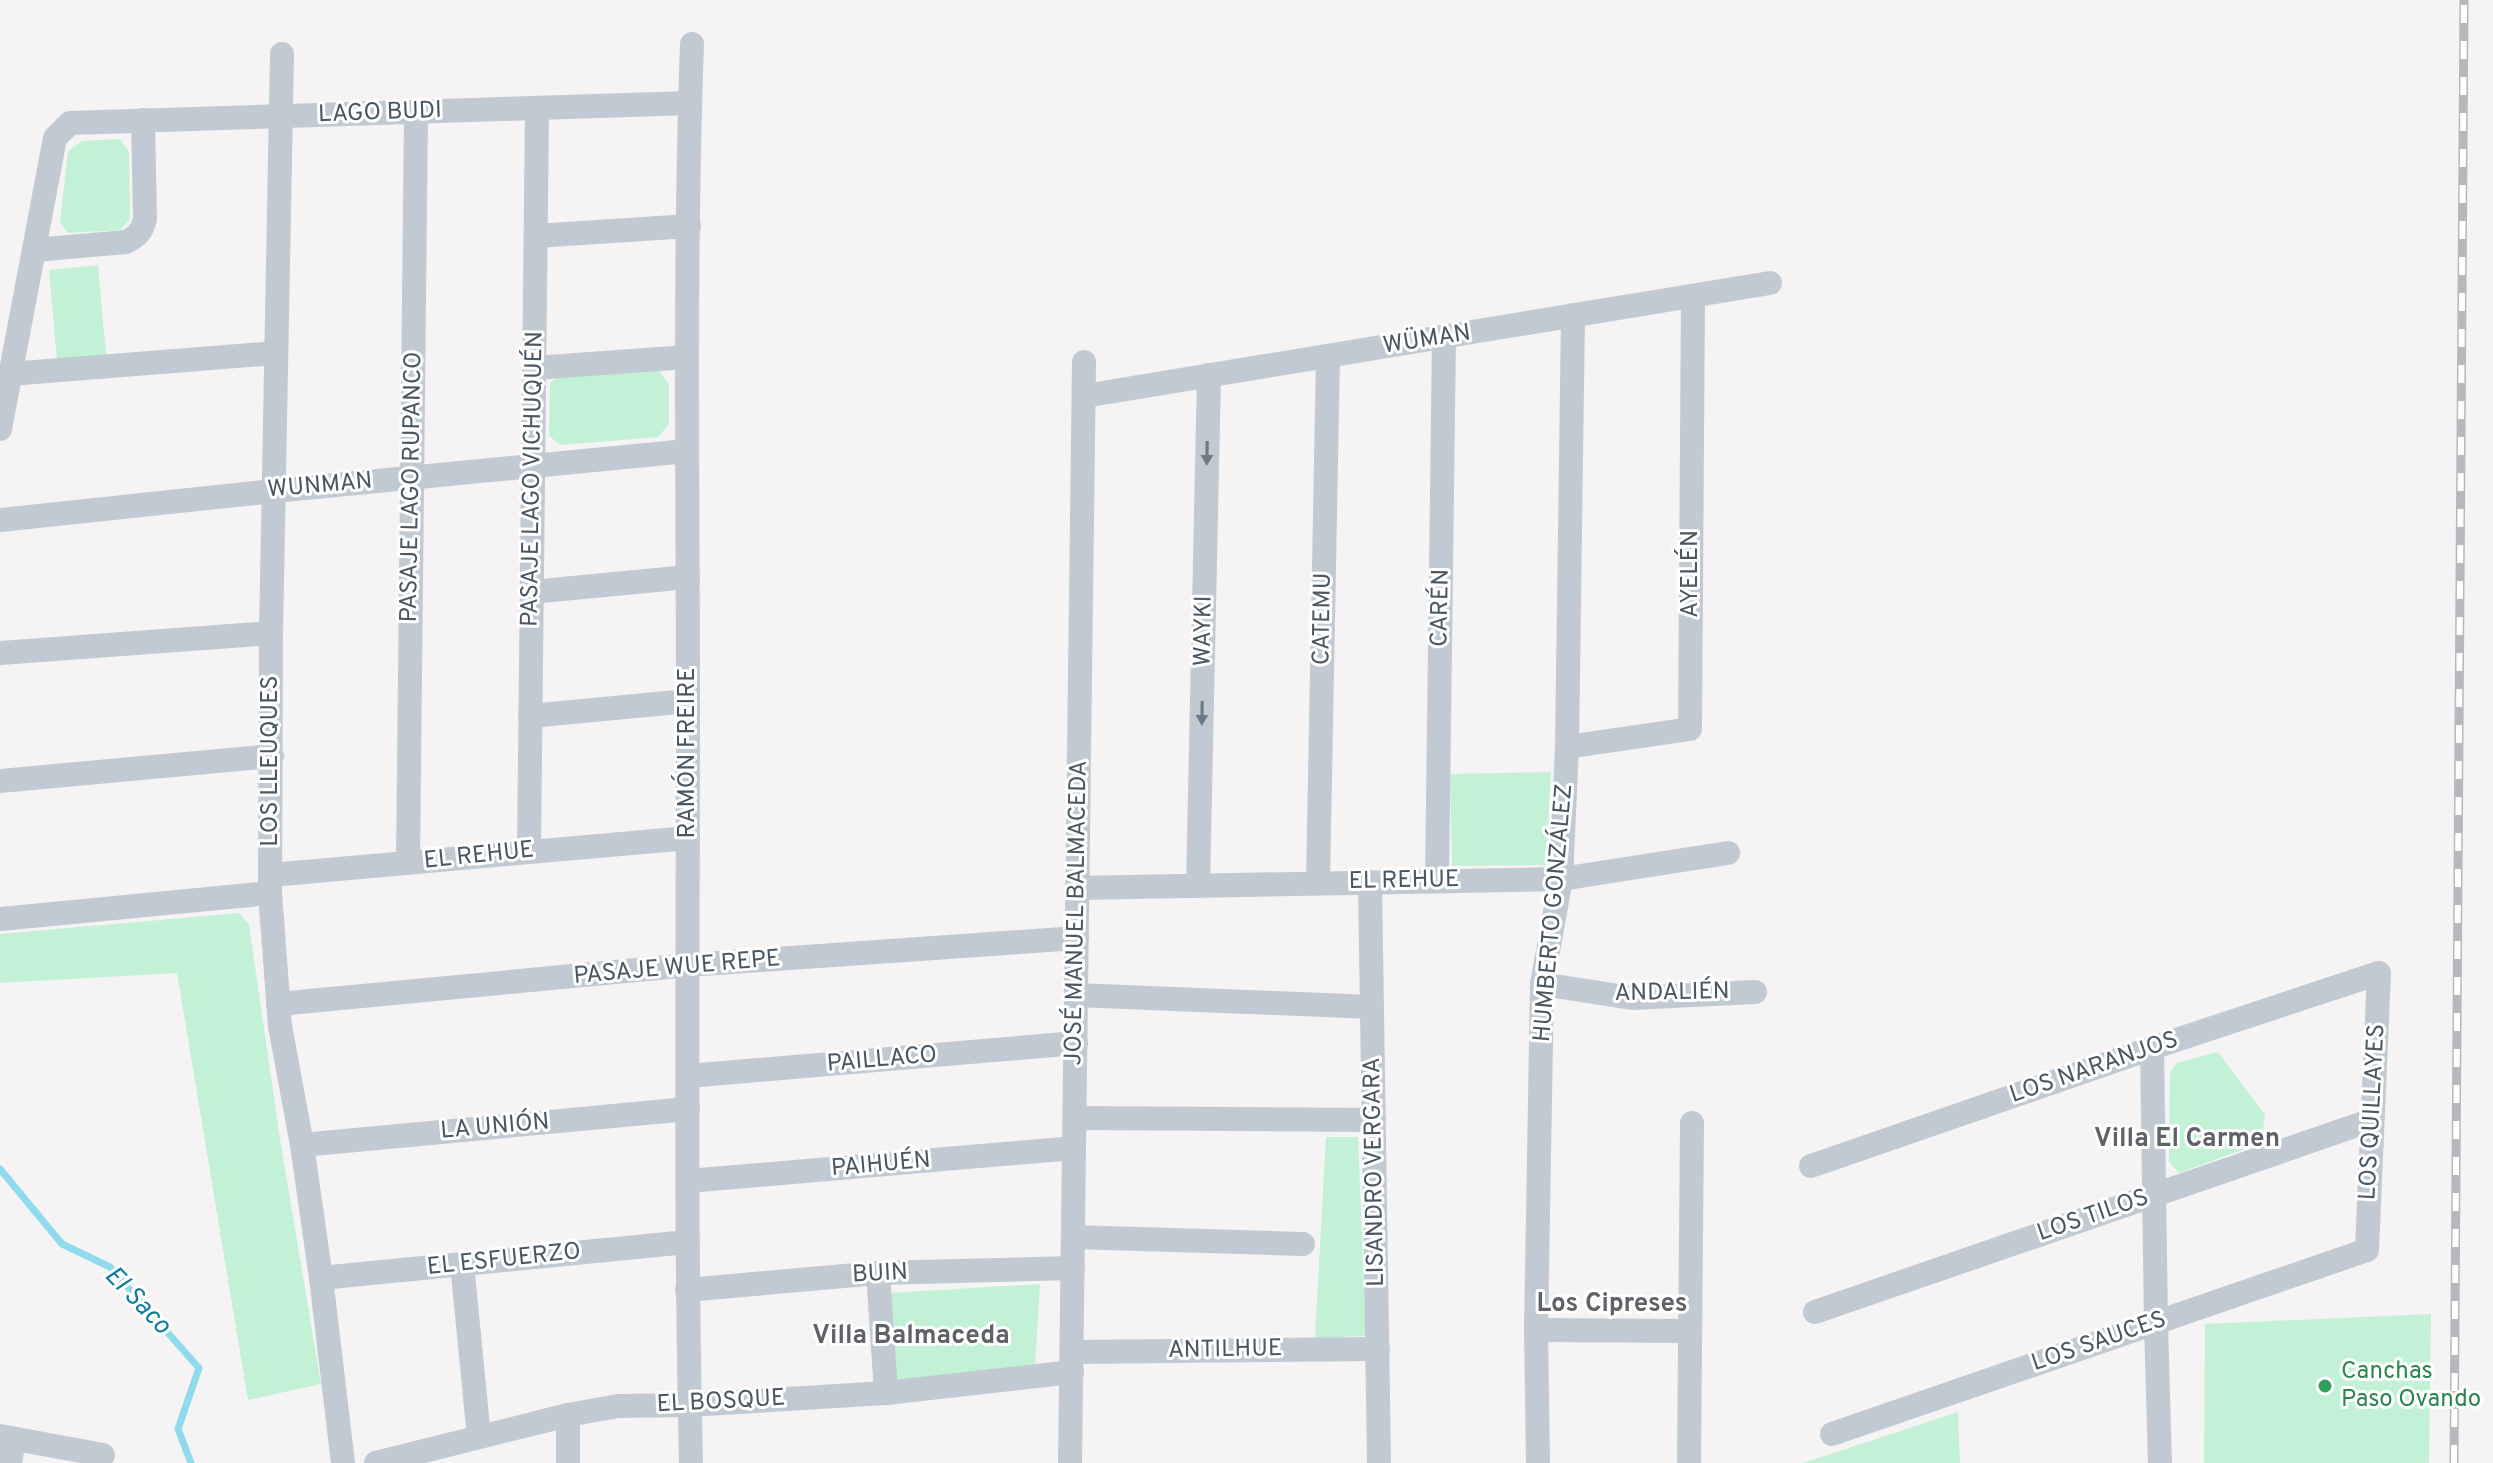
<svg xmlns="http://www.w3.org/2000/svg" width="2493" height="1463" viewBox="0 0 2493 1463" font-family="Overpass,sans-serif">
<rect width="100%" height="100%" fill="#f5f3f3"/>
<g fill="#c3f1d5">
<polygon points="120,139 129,152 130,219 120,230 68,233 60,222 68,151 82,141"/>
<polygon points="98,265 106,355 57,360 49,270"/>
<polygon points="658,370 669,384 669,424 658,437 561,445 549,436 550,383 561,375"/>
<polygon points="1551,772 1546,865 1452,866 1450,774"/>
<polygon points="239,913 249,925 280,1139 321,1384 248,1400 177,973 0,983 0,934"/>
<polygon points="2218,1052 2265,1115 2261,1143 2179,1173 2169,1162 2170,1072 2177,1063"/>
<polygon points="1326,1137 1358,1137 1366,1336 1315,1338"/>
<polygon points="1040,1284 1035,1368 897,1383 890,1293"/>
<polygon points="2431,1314 2429,1463 2204,1463 2205,1324"/>
<polygon points="1958,1412 1960,1463 1803,1463"/>
</g>
<g fill="none" stroke-linecap="round" stroke-linejoin="round">
<polyline stroke="#90daee" stroke-width="7" points="0,1169 62,1244 110,1267 199,1368 178,1429 191,1463"/>
<g stroke="#c1cad2" stroke-width="24">
<polyline points="282,54 271,633 270,893 280,1026 302,1145 321,1278 343,1463"/>
<polyline points="536,236 689,226"/>
<path d="M34,250L126,242C138,236 142,231 145,219L143,120"/>
<polyline points="534,368 687,357"/>
<polyline points="10,374 276,353"/>
<polyline points="1084,396 1770,283"/>
<polyline points="0,429 55,138 70,123 690,103"/>
<polyline points="0,520 274,491 687,451"/>
<polyline points="531,592 688,577"/>
<polyline points="0,653 271,633"/>
<polyline points="530,716 688,701"/>
<polyline points="1567,747 1690,729 1693,296"/>
<polyline points="0,781 272,756"/>
<polyline points="529,851 537,108"/>
<polyline points="408,863 416,112"/>
<polyline points="271,875 688,838"/>
<polyline points="1437,880 1444,337"/>
<polyline points="1370,882 1379,1463"/>
<polyline points="1318,883 1328,356"/>
<polyline points="1198,886 1209,375"/>
<polyline points="1077,888 1561,879 1728,853"/>
<polyline points="0,919 270,893"/>
<polyline points="1542,984 1632,998 1755,992"/>
<polyline points="1076,995 1372,1007"/>
<polyline points="278,1004 689,965 1077,938"/>
<polyline points="2152,1048 2156,1323 2160,1463"/>
<polyline points="688,1076 1076,1043"/>
<polyline points="1075,1118 1374,1120"/>
<polyline points="302,1145 688,1109"/>
<polyline points="1811,1166 2152,1048 2379,973 2367,1250 1832,1434"/>
<polyline points="688,1181 1074,1148"/>
<polyline points="1073,1237 1303,1244"/>
<polyline points="462,1264 479,1437"/>
<polyline points="878,1273 886,1393"/>
<polyline points="321,1278 687,1242"/>
<polyline points="687,1290 878,1273 1073,1268"/>
<polyline points="1815,1312 2372,1120"/>
<polyline points="1536,1330 1689,1331"/>
<polyline points="1072,1352 1378,1349"/>
<polyline points="568,1415 568,1463"/>
<polyline points="0,1436 103,1455"/>
<polyline points="10,1463 14,1439"/>
<polyline points="376,1463 568,1415 618,1406 690,1405 886,1393 1072,1372"/>
<path d="M691,1463C685,1213 688,964 688,714C688,491 684,267 692,44"/>
<polyline points="1070,1463 1084,362"/>
<polyline points="1538,1463 1536,1330 1542,984 1561,879 1567,747 1573,315"/>
<polyline points="1689,1463 1692,1123"/>
</g>
<defs>
<polyline id="rail" points="2454,1463 2464,0"/>
</defs>
<use href="#rail" stroke="#b5b8bd" stroke-width="9"/>
<use href="#rail" stroke="#fff" stroke-width="6" stroke-dasharray="18" stroke-linecap="butt"/>
</g>
<defs><path id="oneway-solid" d="M-6-.8H1V-3.2L6.5 0L1 3.2V.8H-6Z" transform="scale(2)"/></defs>
<g fill="#6e7983">
<use href="#oneway-solid" transform="translate(1207 453) rotate(91)"/>
<use href="#oneway-solid" transform="translate(1202 713) rotate(91)"/>
</g>
<circle fill="#2e9e5b" stroke="#fff" stroke-width="3" cx="2325" cy="1386" r="8"/>
<g text-anchor="middle" dominant-baseline="central" stroke-width="6" stroke-linejoin="round" paint-order="stroke">
<g font-size="24" fill="#4a5661" stroke="#fff">
<text transform="translate(380 113) rotate(-2)">LAGO BUDI</text>
<text transform="translate(1427 340) rotate(-9)">WÜMAN</text>
<text transform="translate(533 479) rotate(-89)">PASAJE LAGO VICHUQUÉN</text>
<text transform="translate(320 486) rotate(-5)">WUNMAN</text>
<text transform="translate(412 487) rotate(-89)">PASAJE LAGO RUPANCO</text>
<text transform="translate(1691 574) rotate(-90)">AYELÉN</text>
<text transform="translate(1441 608) rotate(-89)">CARÉN</text>
<text transform="translate(1323 619) rotate(-89)">CATEMU</text>
<text transform="translate(1204 631) rotate(-89)">WAYKI</text>
<text transform="translate(688 753) rotate(-90)">RAMÓN FREIRE</text>
<text transform="translate(271 761) rotate(-90)">LOS LLEUQUES</text>
<text transform="translate(479 856) rotate(-6)">EL REHUE</text>
<text transform="translate(1404 881) rotate(-1)">EL REHUE</text>
<text transform="translate(1077 913) rotate(-89)">JOSÉ MANUEL BALMACEDA</text>
<text transform="translate(1554 913) rotate(-85)">HUMBERTO GONZÁLEZ</text>
<text transform="translate(677 968) rotate(-5)">PASAJE WUE REPE</text>
<text transform="translate(1672 993) rotate(-1)">ANDALIÉN</text>
<text transform="translate(882 1060) rotate(-5)">PAILLACO</text>
<text transform="translate(2094 1068) rotate(-19)">LOS NARANJOS</text>
<text transform="translate(2373 1112) rotate(-87)">LOS QUILLAYES</text>
<text transform="translate(495 1127) rotate(-5)">LA UNIÓN</text>
<text transform="translate(881 1165) rotate(-5)">PAIHUÉN</text>
<text transform="translate(1375 1172) rotate(-91)">LISANDRO VERGARA</text>
<text transform="translate(2093 1216) rotate(-19)">LOS TILOS</text>
<text transform="translate(504 1260) rotate(-6)">EL ESFUERZO</text>
<text transform="translate(880 1274) rotate(-3)">BUIN</text>
<text transform="translate(2099 1342) rotate(-19)">LOS SAUCES</text>
<text transform="translate(1225 1350) rotate(-1)">ANTILHUE</text>
<text transform="translate(721 1402) rotate(-3)">EL BOSQUE</text>
</g>
<g font-size="24" fill="#27864d" stroke="#fff" text-anchor="start">
<text x="2341" y="1372">Canchas<tspan x="2341" dy="28">Paso Ovando</tspan></text>
</g>
<g font-size="26" font-weight="bold" fill="#5f6368" stroke="#fff">
<text x="2187" y="1139">Villa El Carmen</text>
<text x="1612" y="1304">Los Cipreses</text>
<text x="911" y="1336">Villa Balmaceda</text>
</g>
<g font-size="26" font-style="italic" fill="#0c7c9b" stroke="#fff">
<text transform="translate(137 1301) rotate(46)">El Saco</text>
</g>
</g>
</svg>
